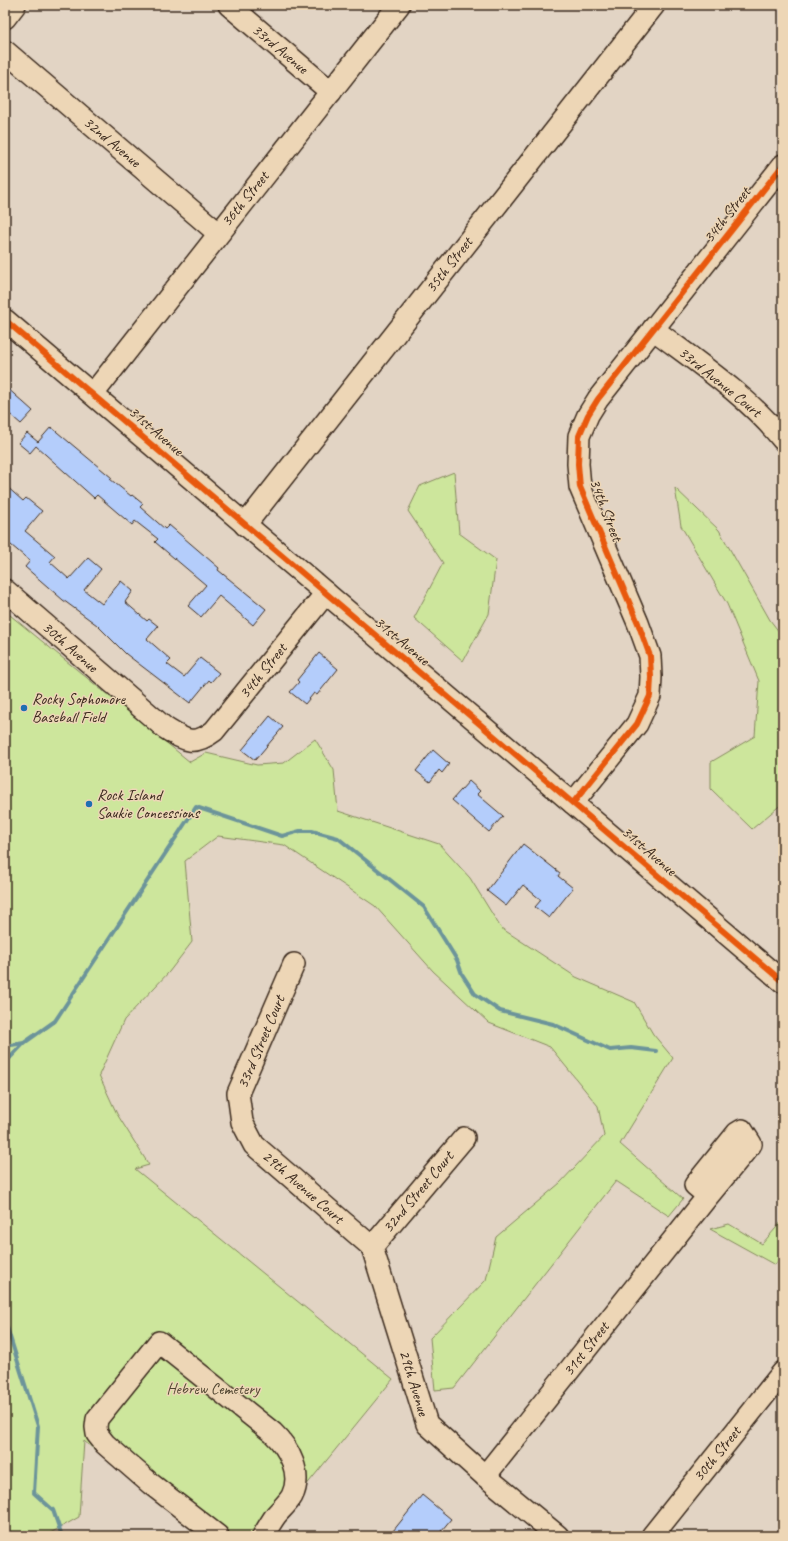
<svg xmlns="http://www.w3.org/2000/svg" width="788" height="1541" viewBox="0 0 788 1541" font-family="Caveat,sans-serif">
<rect width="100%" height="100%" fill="#e2d4c4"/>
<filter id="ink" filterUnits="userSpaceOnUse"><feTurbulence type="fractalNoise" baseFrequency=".025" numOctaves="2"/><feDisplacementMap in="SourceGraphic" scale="8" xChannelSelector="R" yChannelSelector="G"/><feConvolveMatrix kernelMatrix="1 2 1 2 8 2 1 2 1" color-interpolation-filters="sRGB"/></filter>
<g filter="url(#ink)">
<g fill="#cde69c" stroke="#84885d">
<polygon points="454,472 459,533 496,560 489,614 463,661 414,618 443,563 408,511 420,486"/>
<polygon points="675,488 719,530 770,620 783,637 783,803 752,829 711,789 711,762 755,736 759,681 727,604 681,526"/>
<polygon points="5,611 190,762 206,753 257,765 284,763 315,739 334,770 338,811 439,844 470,878 501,928 576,977 634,1002 653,1034 673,1058 620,1144 683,1199 669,1216 616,1181 454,1388 435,1390 430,1338 486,1280 496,1237 560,1183 604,1136 598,1106 550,1047 489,1023 433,971 375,906 284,845 218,836 185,861 192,942 169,972 124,1020 99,1075 117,1114 149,1165 135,1169 393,1379 265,1536 199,1536 84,1441 79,1517 45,1536 5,1536"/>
<polygon points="783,1220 783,1253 775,1265 710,1229 729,1224 762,1244"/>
</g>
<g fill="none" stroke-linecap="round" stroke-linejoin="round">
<g stroke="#6c949a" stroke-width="4">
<polyline points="782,935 783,933"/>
<polyline points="5,1046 24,1043 55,1021 196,807 282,836 300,831 312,831 338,838 424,907 457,960 462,974 475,994 500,1011 553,1024 610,1050 631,1048 656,1051"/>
<polyline points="5,1063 24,1043"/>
<polyline points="5,1321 38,1426 34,1493 53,1510 62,1536"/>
</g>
</g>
<g fill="#b4cdfb" stroke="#3b2a1e">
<polygon points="5,386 33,411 21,424 5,410"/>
<polygon points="51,427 112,478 110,479 131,496 132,495 143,504 140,507 165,529 169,525 219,568 218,570 266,609 253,625 219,596 201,617 188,606 206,585 155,542 158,539 135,521 132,525 97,495 94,498 36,446 30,453 18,443 27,433 38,442"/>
<polygon points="5,485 23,501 26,498 42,511 25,531 55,556 50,562 69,579 88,558 101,569 84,590 102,604 121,581 133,591 125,602 147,621 149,619 158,626 147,639 171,660 167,664 184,677 200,658 219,673 211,682 209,680 190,703 126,654 97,625 63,600 25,567 30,561 5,540"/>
<polygon points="319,653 338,669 317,695 314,693 305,704 290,692 299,682 297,680"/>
<polygon points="270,716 283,727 255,760 242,750"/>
<polygon points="433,750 449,764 442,773 439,770 430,782 416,771"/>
<polygon points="469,781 480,791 477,794 503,816 489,832 452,800"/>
<polygon points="523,844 560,873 558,876 573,888 549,918 535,907 541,900 523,885 506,906 487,891"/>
<polygon points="422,1495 451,1519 437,1536 389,1536"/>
</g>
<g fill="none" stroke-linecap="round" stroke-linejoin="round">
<defs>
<g id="minor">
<polyline points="229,5 331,92"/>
<polyline points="5,18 15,5"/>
<polyline points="5,51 218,233"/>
<polyline points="5,320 783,982"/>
<path d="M653,329C698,363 748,396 783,440"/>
<polyline points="93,394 399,5"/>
<polyline points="245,525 654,5"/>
<path d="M5,590L165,728C185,740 193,747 214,731L326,593"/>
<polyline points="573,803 637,724 650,696 651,677 650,656 638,623 580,487 578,464 579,436 588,415 598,399 783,165"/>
<polyline points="294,964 238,1093 242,1122 254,1145 372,1247"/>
<polyline points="372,1247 427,1424 485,1476 558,1536"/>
<polyline points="372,1247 464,1138"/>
<polyline points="485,1476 708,1196 695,1185 737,1133 742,1130 751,1144 708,1196"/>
<path d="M218,1536L151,1484L105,1444L97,1434L96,1427L97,1419L159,1342L273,1433C289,1448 303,1474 292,1496C288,1503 281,1509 276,1515C271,1522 267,1529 263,1536"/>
<polyline points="652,1536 783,1372"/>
</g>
</defs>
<use href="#minor" stroke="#3b2a1e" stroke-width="24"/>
<use href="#minor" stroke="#edd6b6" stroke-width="21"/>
<defs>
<g id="cycleway">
<polyline points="5,320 783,982"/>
<polyline points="573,803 637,724 650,696 651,677 650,656 638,623 580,487 578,464 579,436 588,415 598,399 783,165"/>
</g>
</defs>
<use href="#cycleway" stroke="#edd6b6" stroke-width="8"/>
<use href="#cycleway" stroke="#e8590c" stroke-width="6"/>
</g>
</g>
<g fill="#1f6fb2" stroke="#edd6b6" stroke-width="1.5">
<circle cx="24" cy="708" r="4"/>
<circle cx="89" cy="804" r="4"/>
</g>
<g text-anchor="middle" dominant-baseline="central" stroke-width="3" stroke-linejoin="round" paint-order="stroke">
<g font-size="16" fill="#3b2a1e" stroke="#edd6b6">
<text transform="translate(280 49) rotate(40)">33rd Avenue</text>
<text transform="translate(112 142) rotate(40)">32nd Avenue</text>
<text transform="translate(245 199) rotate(-51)">36th Street</text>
<text transform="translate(727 215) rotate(-52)">34th Street</text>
<text transform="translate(449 265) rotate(-52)">35th Street</text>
<text transform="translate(720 382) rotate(39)">33rd Avenue Court</text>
<text transform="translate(156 431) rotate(41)">31st Avenue</text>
<text transform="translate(606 510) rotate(69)">34th Street</text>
<text transform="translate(402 641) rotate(40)">31st Avenue</text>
<text transform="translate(70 647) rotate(41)">30th Avenue</text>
<text transform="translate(263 671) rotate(-51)">34th Street</text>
<text transform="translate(649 851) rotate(41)">31st Avenue</text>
<text transform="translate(261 1042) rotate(-67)">33rd Street Court</text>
<text transform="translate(303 1187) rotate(41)">29th Avenue Court</text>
<text transform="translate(418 1192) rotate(-50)">32nd Street Court</text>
<text transform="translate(586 1349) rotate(-52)">31st Street</text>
<text transform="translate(414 1383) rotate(73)">29th Avenue</text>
<text transform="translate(717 1454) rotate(-51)">30th Street</text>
</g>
<g font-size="16" fill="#3b2a1e" stroke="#edd6b6" text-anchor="start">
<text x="32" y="699">Rocky Sophomore<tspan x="32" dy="18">Baseball Field</tspan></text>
<text x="97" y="795">Rock Island<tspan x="97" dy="18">Saukie Concessions</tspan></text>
</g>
<g font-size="16" fill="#514631" stroke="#edd6b6">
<text x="213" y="1389">Hebrew Cemetery</text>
</g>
</g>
<rect width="788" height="1541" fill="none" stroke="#edd6b6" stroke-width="20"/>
<rect x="10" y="10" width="768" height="1521" fill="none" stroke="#3b2a1e" stroke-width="1.5" filter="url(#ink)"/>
</svg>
